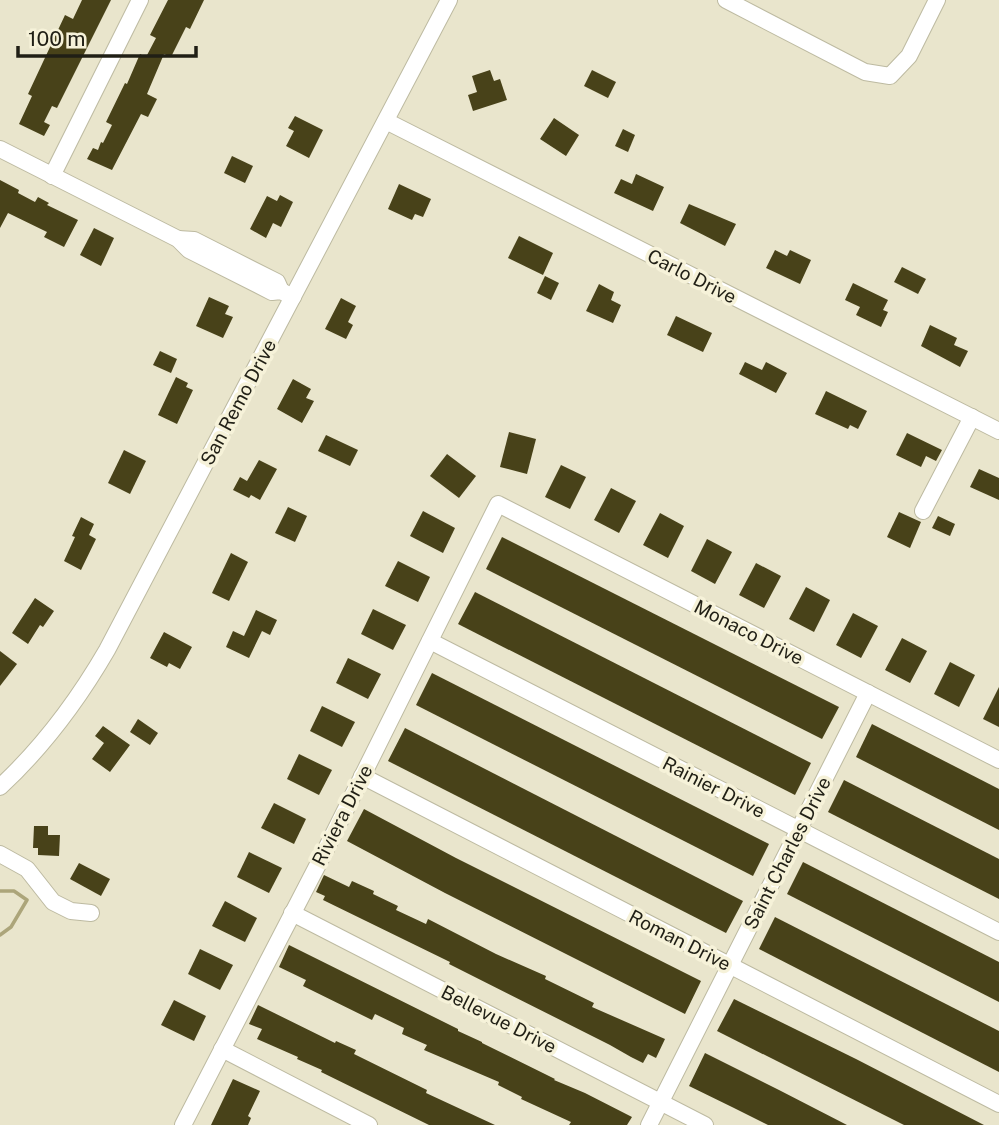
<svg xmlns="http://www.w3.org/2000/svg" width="999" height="1125" viewBox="0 0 999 1125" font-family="'Public Sans',sans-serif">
<rect width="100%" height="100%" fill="#e9e5cc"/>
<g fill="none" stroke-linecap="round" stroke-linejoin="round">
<polyline stroke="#aca57a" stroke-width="3.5" points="0,891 14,891 27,900 11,927 0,935"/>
</g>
<g fill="#484219">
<polygon points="82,0 111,0 57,108 52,106 44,122 50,125 44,136 19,124 32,96 28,94 65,15 73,19"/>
<polygon points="168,0 204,0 190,29 186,27 171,57 164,54 147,94 157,99 148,117 141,114 112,170 87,159 93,148 98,150 101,142 103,143 112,125 106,122 125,83 127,84 140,54 146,57 156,38 150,35"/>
<polygon points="490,70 494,81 500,79 507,100 473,111 468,95 477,92 472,76"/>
<polygon points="592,70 616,82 608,98 584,86"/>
<polygon points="295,116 323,130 309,158 286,146 294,131 288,128"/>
<polygon points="554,118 579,135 566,156 540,139"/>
<polygon points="623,129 635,135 628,152 615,146"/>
<polygon points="232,156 253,166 245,183 224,173"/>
<polygon points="636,174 664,187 653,211 614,193 621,179 632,184"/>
<polygon points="0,180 19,190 18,193 35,202 38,197 49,203 47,205 78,220 64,247 44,237 47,232 8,213 0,228"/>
<polygon points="399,184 431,199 423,217 415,214 412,220 388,209"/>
<polygon points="280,195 293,202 281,227 273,223 266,238 250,229 267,196 277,201"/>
<polygon points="689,204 736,224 725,246 680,223"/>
<polygon points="94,228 114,238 101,266 80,255"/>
<polygon points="519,236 553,253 543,275 508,258"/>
<polygon points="775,250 787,256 790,250 811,260 800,284 766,268"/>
<polygon points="902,267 926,279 918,294 894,282"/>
<polygon points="545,276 559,283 551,300 537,293"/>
<polygon points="853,283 888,300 883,310 888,312 881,327 856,315 860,307 845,300"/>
<polygon points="599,284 614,292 611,300 621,305 613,323 586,311"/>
<polygon points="209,297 229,306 225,314 233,317 223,338 196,326"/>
<polygon points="341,298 356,306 348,322 353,325 346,339 325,329"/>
<polygon points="676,316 712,333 703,352 667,335"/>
<polygon points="930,325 957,338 954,345 968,351 960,367 921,346"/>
<polygon points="160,351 177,359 171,373 153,365"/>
<polygon points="745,362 762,370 766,362 787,373 776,393 739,374"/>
<polygon points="176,377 188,383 186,387 193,390 177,424 158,415"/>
<polygon points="293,379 311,389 306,398 314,401 302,423 277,409"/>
<polygon points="826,391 867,411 858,429 850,425 848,429 815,414"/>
<polygon points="509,432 536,439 527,474 500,467"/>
<polygon points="907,433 942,450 936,461 926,456 921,467 896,455"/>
<polygon points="326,435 358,450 350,466 318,451"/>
<polygon points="124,450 146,461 130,494 108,483"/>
<polygon points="447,454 476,476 459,498 430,476"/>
<polygon points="259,460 277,469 260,500 251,495 249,498 233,490 240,477 247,481"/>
<polygon points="561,465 586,477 570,509 545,497"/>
<polygon points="979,469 999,478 999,500 970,487"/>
<polygon points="611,488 636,501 619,533 594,520"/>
<polygon points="288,507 307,516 295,542 275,533"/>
<polygon points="423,511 455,528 443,553 410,536"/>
<polygon points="899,512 921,522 910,548 887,537"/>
<polygon points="660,513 684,526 668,558 643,545"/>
<polygon points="938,516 955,524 950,536 932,528"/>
<polygon points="81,517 94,524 89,535 96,539 81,570 64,561 75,537 72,536"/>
<polygon points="502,537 839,707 822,739 486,569"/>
<polygon points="707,539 732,552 715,584 691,571"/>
<polygon points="231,553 248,562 229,601 212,593"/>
<polygon points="398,561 430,577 418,602 385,586"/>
<polygon points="756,563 781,576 764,608 739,595"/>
<polygon points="806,587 830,600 814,632 789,619"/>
<polygon points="475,592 811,763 795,795 458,624"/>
<polygon points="35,598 54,611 43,627 40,625 28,644 12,633"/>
<polygon points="373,609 406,625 393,650 361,634"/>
<polygon points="256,610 277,620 270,635 262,631 249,658 226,647 233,631 244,636"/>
<polygon points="853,613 878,626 861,658 836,645"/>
<polygon points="164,632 192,647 180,669 169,663 167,667 150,658"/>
<polygon points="902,638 927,651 910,683 885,670"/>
<polygon points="0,651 17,664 0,686"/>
<polygon points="348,658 381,674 368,699 336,683"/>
<polygon points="950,662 975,675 959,707 934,694"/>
<polygon points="432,673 769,844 753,876 416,705"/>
<polygon points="999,687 999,727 983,719"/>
<polygon points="322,706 355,722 342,747 310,731"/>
<polygon points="138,719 158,733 150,745 130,732"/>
<polygon points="872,724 999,789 999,830 856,757"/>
<polygon points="103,726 130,745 110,772 92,759 104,743 95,736"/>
<polygon points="405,728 743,901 726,933 388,761"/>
<polygon points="299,754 332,770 319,795 287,779"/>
<polygon points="844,780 999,859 999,899 828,812"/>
<polygon points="274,803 306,819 294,844 261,828"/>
<polygon points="364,809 456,858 701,981 685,1014 445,893 347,841"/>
<polygon points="34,826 48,826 48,835 60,835 59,856 38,855 38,848 33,848"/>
<polygon points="249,852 282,868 269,893 237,877"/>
<polygon points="803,862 999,962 999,1002 787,894"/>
<polygon points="79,863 110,879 101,896 70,879"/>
<polygon points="324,875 349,887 352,881 374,891 373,894 398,906 396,910 426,924 428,919 496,954 546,976 545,979 594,1003 592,1007 665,1039 656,1058 648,1054 643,1063 631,1057 610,1045 449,964 450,962 323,900 325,896 316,892"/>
<polygon points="225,901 257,918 245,942 212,926"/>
<polygon points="775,917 999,1031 999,1072 759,949"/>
<polygon points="289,945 458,1029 458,1031 482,1042 482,1043 555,1079 554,1080 585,1093 632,1117 627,1125 569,1125 571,1122 521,1099 522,1097 498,1085 499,1082 424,1050 427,1045 402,1034 404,1028 375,1014 372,1020 303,986 306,980 279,967"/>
<polygon points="200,949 233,965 220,990 188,974"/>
<polygon points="734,999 856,1059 984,1125 904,1125 717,1031"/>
<polygon points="174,1000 206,1016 194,1041 161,1025"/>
<polygon points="258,1005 335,1043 336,1041 356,1050 354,1054 427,1090 426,1093 495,1125 429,1125 321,1072 322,1070 297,1059 298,1057 257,1039 262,1029 249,1024"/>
<polygon points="705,1053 779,1090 847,1125 768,1125 734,1108 689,1086"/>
<polygon points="233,1079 260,1091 248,1116 251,1118 248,1125 211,1125"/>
</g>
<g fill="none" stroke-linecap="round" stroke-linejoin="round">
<defs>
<g id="minor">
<polyline points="726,0 865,72 890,76 909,56 937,0"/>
<polyline points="386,121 999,431"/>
<polyline points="0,149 178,239 189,250 272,292 281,291 293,297"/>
<polyline points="52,176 140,0"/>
<polyline points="178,239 194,240 277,282 281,291"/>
<polyline points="923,511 972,417"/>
<polyline points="430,641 999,932"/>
<polyline points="362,776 999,1104"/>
<path d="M0,787C43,747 78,700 107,650L449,0"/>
<polyline points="0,854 27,869 53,902 71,911 91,913"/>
<polyline points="292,913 705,1125"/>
<polyline points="222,1049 369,1125"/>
<polyline points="183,1125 327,847 498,504 999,760"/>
<polyline points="649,1125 868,693"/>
</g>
</defs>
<use href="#minor" stroke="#bdbaa1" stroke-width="18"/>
<use href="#minor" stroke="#fff" stroke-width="16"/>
</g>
<g text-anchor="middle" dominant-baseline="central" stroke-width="7" stroke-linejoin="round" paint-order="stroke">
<g font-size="19" fill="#201f15" stroke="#f6f2d9">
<text transform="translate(692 276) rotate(27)">Carlo Drive</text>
<text transform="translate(238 402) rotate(-62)">San Remo Drive</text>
<text transform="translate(749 632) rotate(27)">Monaco Drive</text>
<text transform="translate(714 787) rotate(27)">Rainier Drive</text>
<text transform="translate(342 815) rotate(-63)">Riviera Drive</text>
<text transform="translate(787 853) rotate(-63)">Saint Charles Drive</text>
<text transform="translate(680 940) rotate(27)">Roman Drive</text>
<text transform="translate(499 1019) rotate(27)">Bellevue Drive</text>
</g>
</g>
<path d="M18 46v10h178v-10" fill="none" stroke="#201f15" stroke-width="3.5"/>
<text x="28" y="46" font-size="21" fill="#201f15" stroke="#f6f2d9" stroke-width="5" paint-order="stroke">100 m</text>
</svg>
